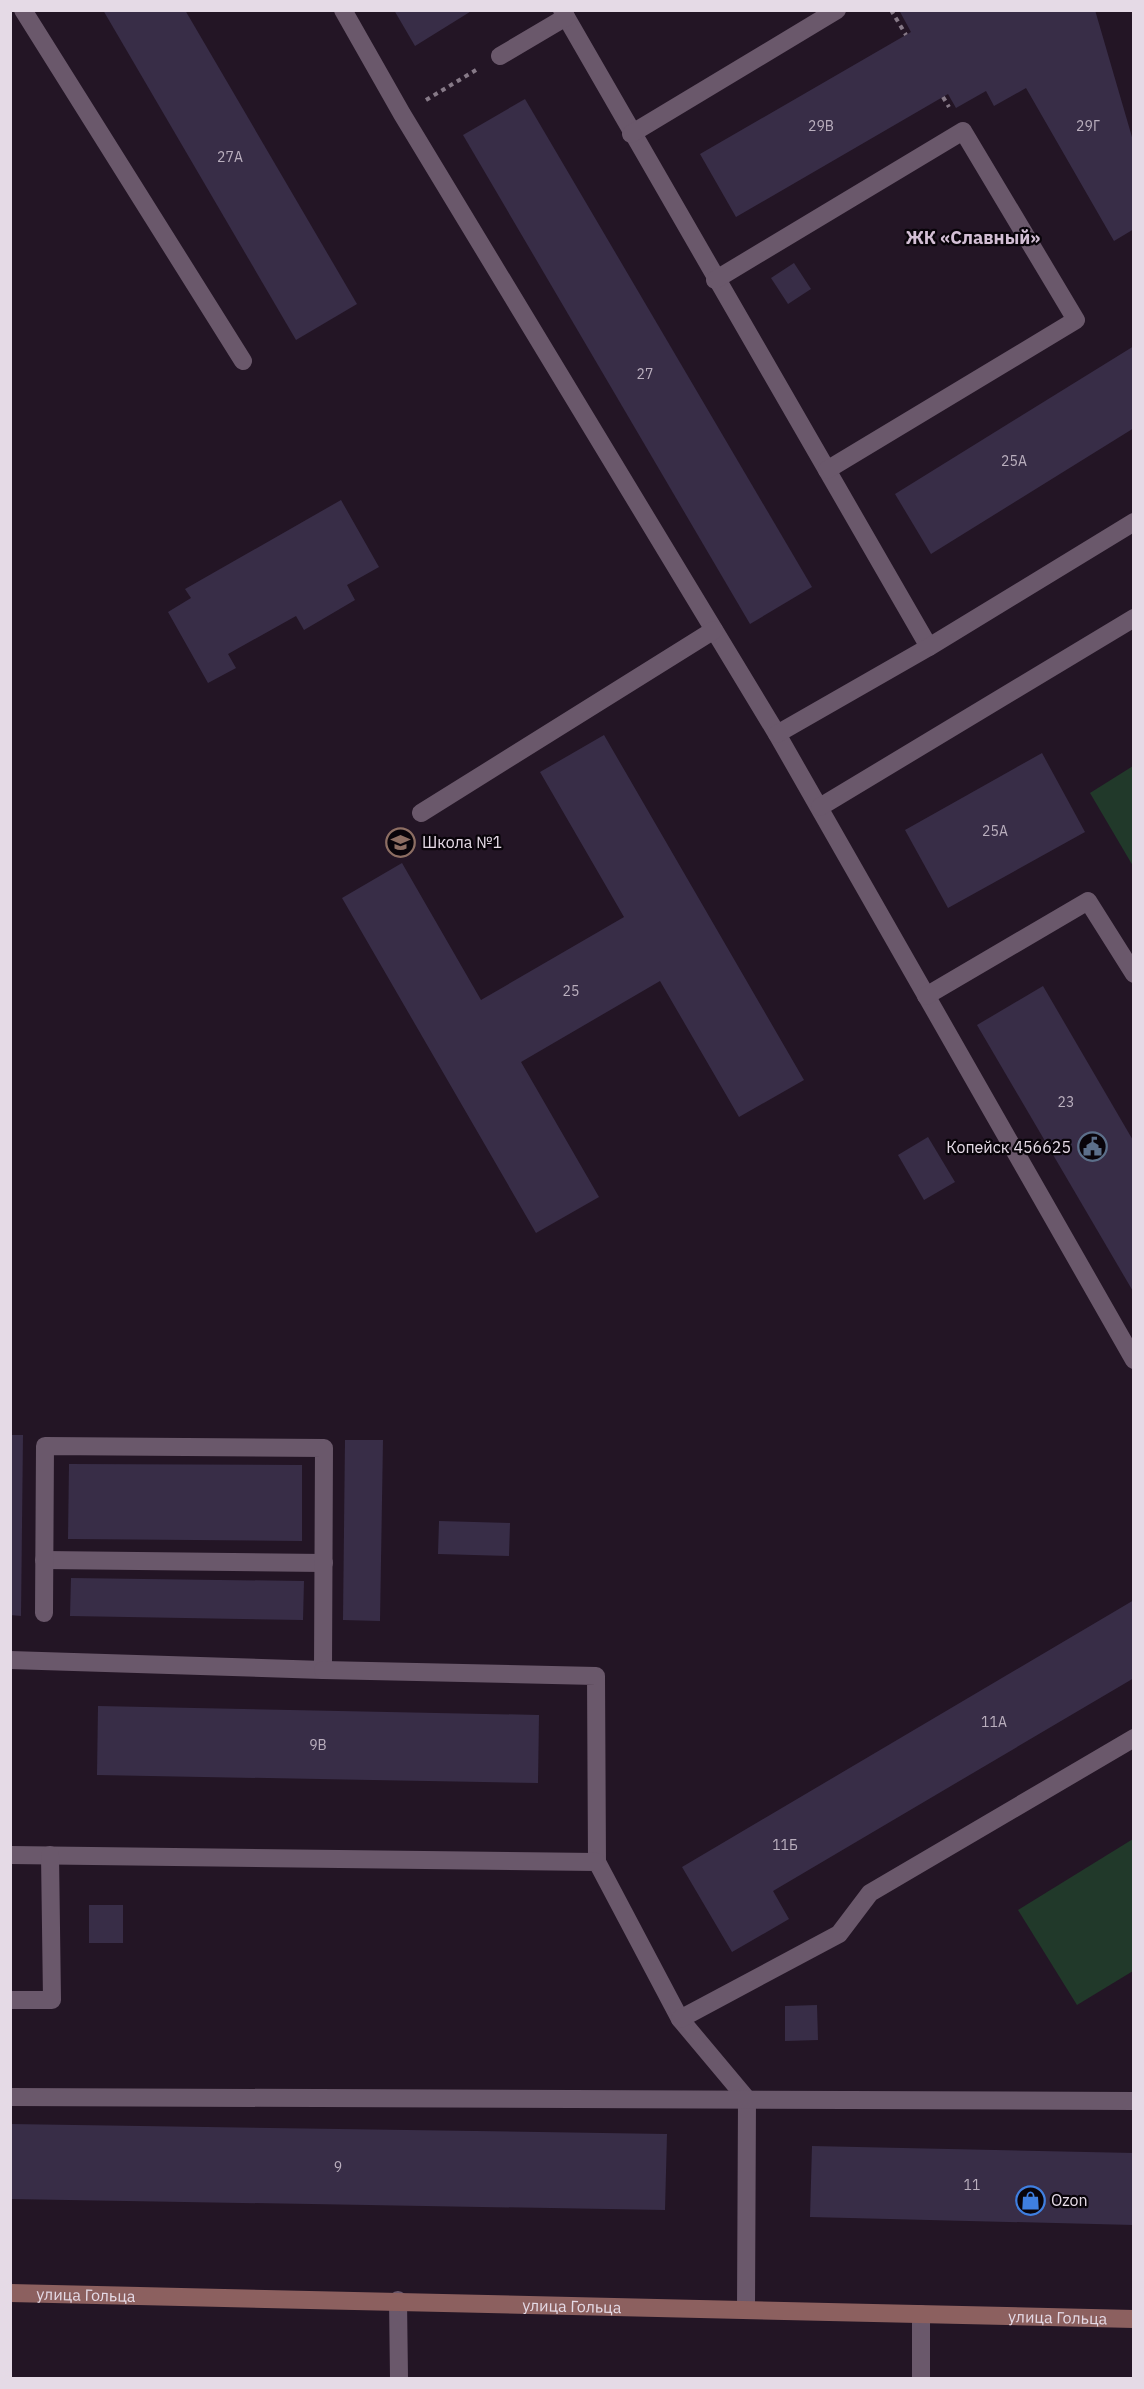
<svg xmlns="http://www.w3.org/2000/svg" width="1144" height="2389" viewBox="0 0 1144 2389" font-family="'IBM Plex Sans',sans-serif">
<rect width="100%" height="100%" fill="#231525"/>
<g fill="#21392a">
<polygon points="1133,766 1133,866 1090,793"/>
<polygon points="1133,1839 1133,1971 1077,2005 1018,1910"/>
</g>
<g fill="#382d47">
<polygon points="103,10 185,10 357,304 296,340"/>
<polygon points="394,10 473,10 415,46"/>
<polygon points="899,10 1095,10 1134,144 1134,229 1114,241 1026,88 994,106 986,91 956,108 948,94 736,217 700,154 911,32"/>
<polygon points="525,99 812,587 750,624 463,135"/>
<polygon points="794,263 811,289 788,304 771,278"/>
<polygon points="1134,346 1134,428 931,554 895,494"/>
<polygon points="341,500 379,567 347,585 355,600 304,630 296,616 228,654 236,668 208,683 168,612 191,598 185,589"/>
<polygon points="604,735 804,1080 739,1117 660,981 521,1062 599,1197 536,1233 342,898 402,863 481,1000 624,917 540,772"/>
<polygon points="1042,753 1085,832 948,908 905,830"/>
<polygon points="1043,986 1134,1142 1134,1293 977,1025"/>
<polygon points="928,1137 955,1182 924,1200 898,1155"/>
<polygon points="10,1435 23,1435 21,1616 10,1615"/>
<polygon points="345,1440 383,1440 380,1621 343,1620"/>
<polygon points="69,1464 302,1465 302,1541 68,1539"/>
<polygon points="439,1521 510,1523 509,1556 438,1554"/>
<polygon points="71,1578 304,1581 303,1620 70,1616"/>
<polygon points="1134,1600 1134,1678 773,1891 789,1919 732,1952 682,1867"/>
<polygon points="98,1706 539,1715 538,1783 97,1775"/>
<rect x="89" y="1905" width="34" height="38"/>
<polygon points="817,2005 818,2040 785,2041 785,2006"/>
<polygon points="10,2124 667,2134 665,2210 10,2199"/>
<polygon points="812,2146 1134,2153 1134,2225 810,2217"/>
</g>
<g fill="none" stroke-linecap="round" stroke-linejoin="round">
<g stroke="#867987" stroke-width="4" stroke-dasharray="4.5 4.5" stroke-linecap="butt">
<polyline points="891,10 906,35"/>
<polyline points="943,97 949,107"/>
<polyline points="426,100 476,70"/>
</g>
<g stroke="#6a586b" stroke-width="18">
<polyline points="23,10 243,361"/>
<polyline points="343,10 402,114 777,734 1134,1360"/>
<polyline points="562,10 929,647"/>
<polyline points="500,56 566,17"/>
<polyline points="631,134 837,10"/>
<polyline points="715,280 963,131 1076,320 827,470"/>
<polyline points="777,734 929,647 1134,522"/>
<polyline points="820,807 1134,618"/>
<polyline points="421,813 714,630"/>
<polyline points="926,996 1088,901 1134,974"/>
<polyline points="44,1560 324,1563"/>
<polyline points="10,1660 323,1670 324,1448 45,1446 44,1613"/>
<polyline points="323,1670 596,1676 597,1862"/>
<polyline points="10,1855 597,1862 680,2019 747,2099 746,2309"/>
<polyline points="10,2000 52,2000 50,1855"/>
<polyline points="680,2019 839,1934 870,1893 1134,1738"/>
<polyline points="10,2097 1134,2101"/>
</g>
<g stroke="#6a586b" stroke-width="18">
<polyline points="398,2300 399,2378"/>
<polyline points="921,2314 921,2378"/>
</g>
<path stroke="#8c605f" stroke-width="18" id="s1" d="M10,2293L1134,2319"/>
</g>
<defs>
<symbol id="school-ring" viewBox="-11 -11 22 22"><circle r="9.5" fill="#09040a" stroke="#8d6e63" stroke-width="1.5"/><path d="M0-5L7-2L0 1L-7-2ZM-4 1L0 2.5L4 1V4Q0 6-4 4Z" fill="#8d6e63"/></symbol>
<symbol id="civic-ring" viewBox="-11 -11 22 22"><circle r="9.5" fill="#09040a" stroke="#5c6f8a" stroke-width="1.5"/><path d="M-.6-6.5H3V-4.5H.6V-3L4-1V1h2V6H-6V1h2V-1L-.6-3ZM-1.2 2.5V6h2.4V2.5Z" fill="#5c6f8a"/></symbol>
<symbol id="shop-ring" viewBox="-11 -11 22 22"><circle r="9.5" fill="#09040a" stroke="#3f7fe0" stroke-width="1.5"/><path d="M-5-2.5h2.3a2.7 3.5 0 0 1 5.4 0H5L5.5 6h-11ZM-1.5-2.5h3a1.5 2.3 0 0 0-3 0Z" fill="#3f7fe0"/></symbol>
</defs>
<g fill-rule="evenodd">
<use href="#school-ring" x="384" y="826" width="33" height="33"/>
<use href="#civic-ring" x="1076" y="1130" width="33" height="33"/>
<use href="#shop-ring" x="1014" y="2184" width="33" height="33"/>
</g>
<g text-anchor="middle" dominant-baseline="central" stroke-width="4.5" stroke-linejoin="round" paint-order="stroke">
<g font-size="14" fill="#baafbe">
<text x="821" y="126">29В</text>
<text x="1088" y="126">29Г</text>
<text x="230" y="157">27А</text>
<text x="645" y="374">27</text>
<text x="1014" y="461">25А</text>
<text x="995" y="831">25А</text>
<text x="571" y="991">25</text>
<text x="1066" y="1102">23</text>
<text x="994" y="1722">11А</text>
<text x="318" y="1745">9В</text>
<text x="785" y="1845">11Б</text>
<text x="338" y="2167">9</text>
<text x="972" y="2185">11</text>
</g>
<g font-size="16" fill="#e5dae6" stroke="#09040a" text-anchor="start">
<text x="422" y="842">Школа №1</text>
<text x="1071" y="1147" text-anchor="end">Копейск 456625</text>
<text x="1051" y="2200">Ozon</text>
</g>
<g font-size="16" fill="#e5dae6" stroke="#09040a">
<text stroke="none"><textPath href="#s1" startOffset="76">улица Гольца</textPath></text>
<text stroke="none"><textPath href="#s1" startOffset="562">улица Гольца</textPath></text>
<text stroke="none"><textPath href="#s1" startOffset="1048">улица Гольца</textPath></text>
</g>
<g font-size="18" font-weight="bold" fill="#d3bfd5" stroke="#09040a">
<text x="973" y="237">ЖК «Славный»</text>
</g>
</g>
<rect width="1144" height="2389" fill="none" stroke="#e5dae6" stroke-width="24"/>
</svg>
